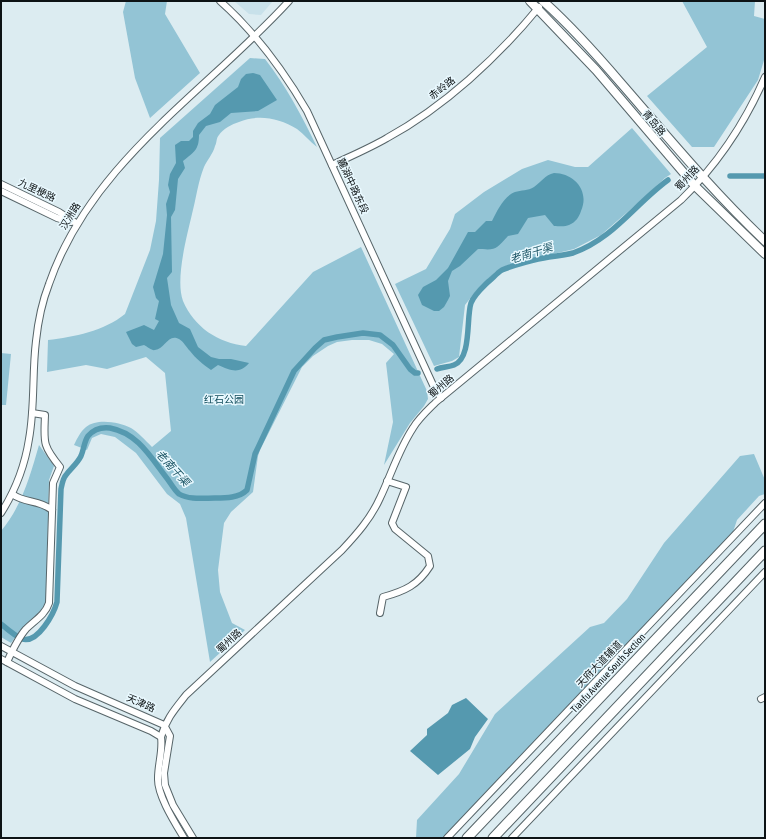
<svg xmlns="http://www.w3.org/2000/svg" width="766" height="839" viewBox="0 0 766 839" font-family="'Asap Condensed','Noto Sans SC',sans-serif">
<rect width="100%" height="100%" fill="#dcecf1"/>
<polygon fill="#c8e1ea" points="234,1 273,1 261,15 249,14"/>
<g fill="#93c4d5">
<polygon points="126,1 167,1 165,14 200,73 150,118 135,78 123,12"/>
<polygon points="682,1 755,1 754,16 765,19 765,57 758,80 714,147 692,147 647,96 707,47"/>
<path d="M250,58L265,59C286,86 302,116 317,147C310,142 304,134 297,129C279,118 258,114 239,122C232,124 223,129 219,135C216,138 217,143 215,146C213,154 207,160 204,167C198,182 196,199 192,214C187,236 175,279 183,301C194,327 218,343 246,346L313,272L361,247L427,391L428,399L424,406L410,423L384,465L393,422L386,363L394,354L382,344L369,340H352L337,342L328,346L313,356L302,367L260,450L258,456L253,492L231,512L224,523L218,570L220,592L232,623L245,630L210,662L186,518L180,504L167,494L136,453L115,437L101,434L92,438L87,450L74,445C77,439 80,432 86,427C97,418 119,422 131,428C138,432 145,440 152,447L171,431L165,373L146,357L107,369L86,365L47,372L48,340C74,337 104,331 125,314L150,250L156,221L159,180L160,138Z"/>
<polygon points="632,128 671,174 665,178 639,202 601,235 574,249 508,265 495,272 475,292 465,305 459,357 452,361 434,366 395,284 426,269 450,229 455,214 484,192 522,169 548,160 575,167 588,167"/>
<polygon points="1,353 11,354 6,405 1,405"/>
<path d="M39,445L54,466L49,480L46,601C42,613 31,619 23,627C19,632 15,638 11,643L1,637V531C22,506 30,476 39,445Z"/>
<polygon points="754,454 765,480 765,494 759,496 737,520 733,532 443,838 416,838 417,820 459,774 495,714 590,627 604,623 627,599 664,543 740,456"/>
</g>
<g fill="#5599af">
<path d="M253,73L260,75L277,100L258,111L231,113L220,122L206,126L199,135C199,150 194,152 183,161L185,168L178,179L175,210L171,217L172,272L167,278L171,305L179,323L190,329L198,347L211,357L219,359H231L249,363C239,375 230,370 218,365L211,370C204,365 195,358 190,351C186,347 184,342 179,339C168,333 165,349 155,350C152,351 148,347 144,345L136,347L132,344L126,332L144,325L154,330L159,321L155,319L159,301L156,298L153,287L163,254L167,215L166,204L170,192L168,185L170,174L176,163L175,145L181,141H189L193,137V131L198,123L210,114L215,105L238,87L241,79L246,74Z"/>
<path d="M554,173C574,173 590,191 581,211C579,217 576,222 569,225C565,227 558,226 554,226L545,215L528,218L518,234L508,236C495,250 497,250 478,249L460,266L452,271L448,281L450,296L448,300L444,307L439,311H434L422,305L418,295L423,287L436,280L448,268L468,232H475L486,221H492C497,211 504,196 515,192C521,190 528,191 534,187C541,182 545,175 554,173Z"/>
<polygon points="466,698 488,719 475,737 470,749 438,775 410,751 427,735 427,729 448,713 452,705"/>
</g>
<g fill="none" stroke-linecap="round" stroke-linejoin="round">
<g stroke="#5599af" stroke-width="5.5">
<polyline points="730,176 765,176"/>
<path d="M437,369C442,367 449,367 454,365C472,358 466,318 471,303C474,295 482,288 488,282C493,278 497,273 502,270C514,265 536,259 549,257C557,256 565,255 573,253C613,239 635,204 668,180"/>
<path d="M1,624C7,629 15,636 22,639C38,644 54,613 57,602L61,489C62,484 63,478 66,475C71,468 77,464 81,456C84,449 84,442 88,436C94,429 102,427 110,428C137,433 150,456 166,477C170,482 174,490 179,494C189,500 204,498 215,498C226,498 239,498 247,490L255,454L294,371L315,348L324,340L337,337L363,333L380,335L393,345L410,369L415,373H418"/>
</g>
<defs>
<g id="minor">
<path d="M220,1C255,32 283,70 307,111L433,385L441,398"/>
<path d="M332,165C351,156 370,148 387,138C444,107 498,57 539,7"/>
<polyline points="1,184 59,212 76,223"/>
<polyline points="1,191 57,218 71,222"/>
<path d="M12,494C26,504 38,499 52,510"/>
<path d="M1,513C15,491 25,465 29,439C35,406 32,373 36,341C38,322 42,302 49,284C91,162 206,92 289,1"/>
<path d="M380,613L383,597C405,591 418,585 430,566L428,556L395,529L392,523L406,487L387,481"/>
<polyline points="1,646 75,686 164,725 170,736 164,773 165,785 173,805 193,838"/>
<path d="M1,659L75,699L151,731L161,737C163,751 158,764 158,778C157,795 175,823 184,838"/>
<path d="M7,662C12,651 18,638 26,629C35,620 45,615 49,603L53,483L60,467C42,445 44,442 45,415L32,413"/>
<polyline points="761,699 765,697"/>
<path d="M161,737C166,719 175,709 186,695L342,550C357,534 371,518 380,498C391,475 399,449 413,428C419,418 428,410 436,402L681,200C717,165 745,123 765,77"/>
<polyline points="447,838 765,503"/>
<polyline points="512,838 765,572"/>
</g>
<g id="major">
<polyline points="530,1 596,70 695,186 765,254"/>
<path d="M543,1C571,26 596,54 620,82C667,136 713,192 765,241"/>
</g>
<g id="highway">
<polyline points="467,838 765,524"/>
<polyline points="493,838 765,551"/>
</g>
</defs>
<use href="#minor" stroke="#576569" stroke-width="8"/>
<use href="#major" stroke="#576569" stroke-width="10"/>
<use href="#highway" stroke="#576569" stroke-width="11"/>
<use href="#minor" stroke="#fff" stroke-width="6"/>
<use href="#major" stroke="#fff" stroke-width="8"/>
<use href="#highway" stroke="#fff" stroke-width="9"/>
</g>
<g text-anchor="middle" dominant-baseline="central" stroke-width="3" stroke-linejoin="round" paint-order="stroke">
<g font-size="10" fill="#0d1315" stroke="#e9f9ff">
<text transform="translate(442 88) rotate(-38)">赤岭路</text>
<text transform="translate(654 123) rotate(50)">青岛路</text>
<text transform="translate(687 178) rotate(-47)">蜀州路</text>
<text transform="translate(353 186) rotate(65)">麓湖中路东段</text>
<text transform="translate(37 190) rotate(25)">九里梗路</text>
<text transform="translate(70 216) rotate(-58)">汉洲路</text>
<text transform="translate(441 386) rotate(-40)">蜀州路</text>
<text transform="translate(229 641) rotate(-43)">蜀州路</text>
<text transform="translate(599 664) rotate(-46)">天府大道辅道</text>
<text transform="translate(608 673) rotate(-47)">Tianfu Avenue South Section</text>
<text transform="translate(141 703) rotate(23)">天津路</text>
</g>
<g font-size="10" fill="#0f4b5b" stroke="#e9f9ff">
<text x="224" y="399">红石公园</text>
</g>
<g font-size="11" font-style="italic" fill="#1e5767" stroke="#e9f9ff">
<text transform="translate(531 253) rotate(-17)">老南干渠</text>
<text transform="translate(173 468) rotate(48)">老南干渠</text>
</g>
</g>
<rect width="766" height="839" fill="none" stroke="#0d1315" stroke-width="4"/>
</svg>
